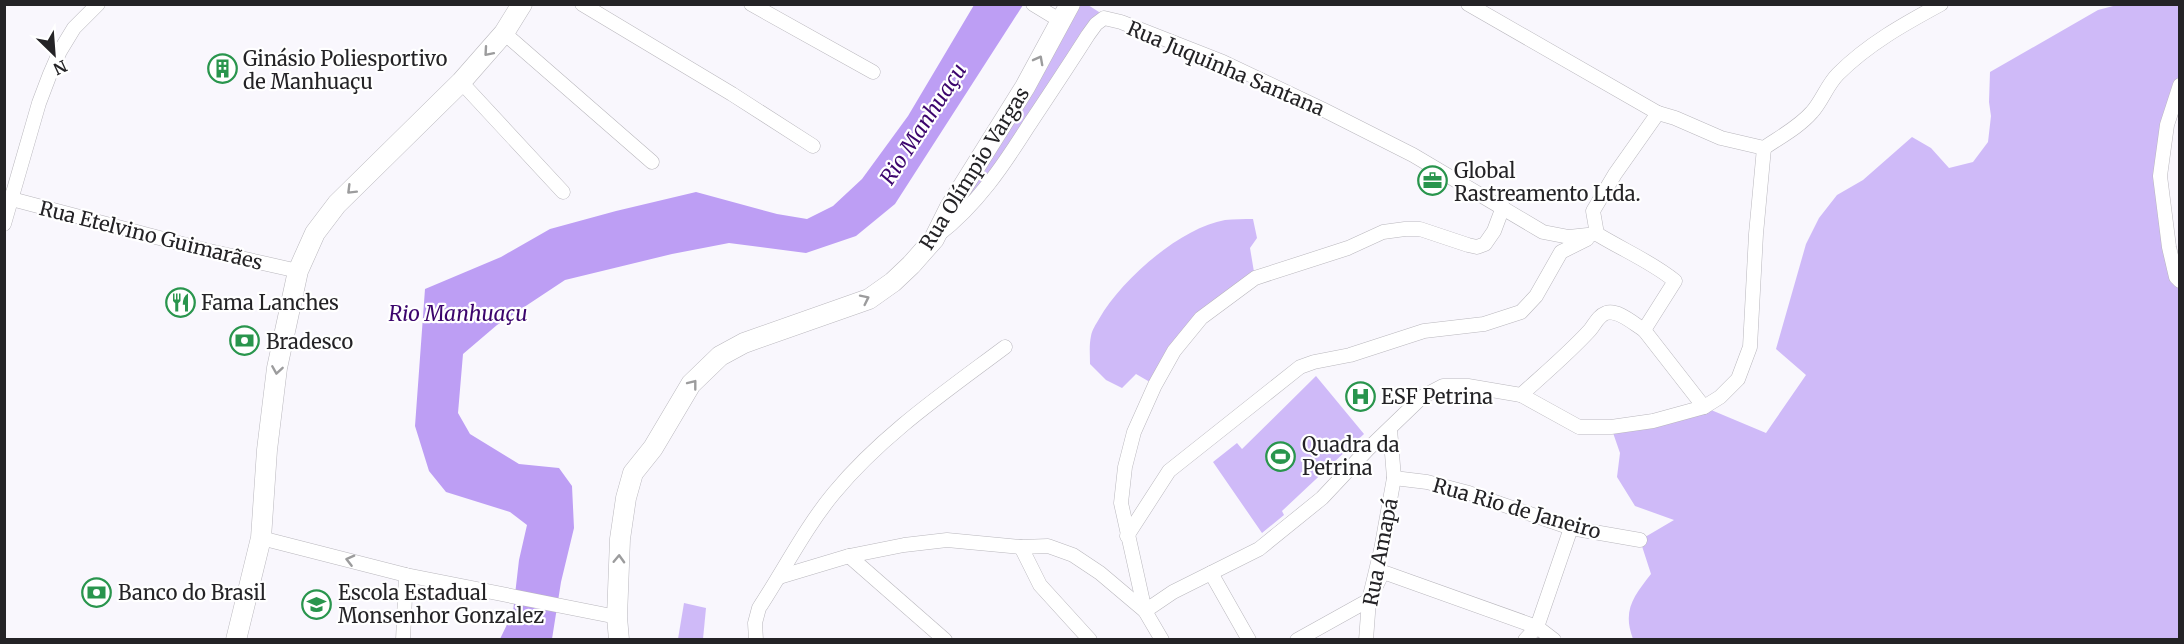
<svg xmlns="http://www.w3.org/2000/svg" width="2184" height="644" viewBox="0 0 2184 644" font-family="Merriweather,serif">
<rect width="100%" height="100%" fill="#f9f7fd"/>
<g fill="#cfbaf8">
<polygon points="1070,5 1088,5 1110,19 1104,18 975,203 950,207"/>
<path d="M2117,5H2179V85L2160,176L2180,281L2179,639H1633C1622,610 1634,596 1651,574L1640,540L1674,520L1635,506L1617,477L1620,453L1611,427L1704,407L1766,433L1806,375L1776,349L1806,244L1819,218L1837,195L1863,180L1912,137L1931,148L1949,168L1973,162L1988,142L1991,116L1989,102L1990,72L2098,10Z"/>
<path d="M1253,219L1257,238L1250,248L1255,278L1201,318L1155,385L1136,374L1122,388L1106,380L1090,364C1090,355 1089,345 1091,336C1092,330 1096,324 1099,319C1121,280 1180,228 1225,220C1234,219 1244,219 1253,219Z"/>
<polygon points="1316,376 1364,434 1282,511 1284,515 1262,533 1213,462 1237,443 1242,449"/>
<polygon points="684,603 706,608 703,639 678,639"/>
</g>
<polygon fill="#bd9ef4" points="974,5 1023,5 895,204 856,236 806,253 729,243 672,254 565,280 497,325 463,354 458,413 470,434 519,464 559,468 572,486 574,528 561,582 552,639 500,639 513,612 519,560 527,525 510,512 446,492 429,471 415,426 425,289 501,257 550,229 616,211 696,192 777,214 807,219 833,206 862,179 908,116"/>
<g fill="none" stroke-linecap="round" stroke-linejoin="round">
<defs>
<g id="street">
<polyline points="582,4 732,94 813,146"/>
<polyline points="751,4 873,72"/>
<polyline points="1033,4 1061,21"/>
<path d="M1468,4L1658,113L1675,118L1721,138L1764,148C1780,137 1799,127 1812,112C1822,101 1827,85 1838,74C1868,44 1904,24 1941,4"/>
<polyline points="504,33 652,162"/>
<polyline points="461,82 563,192"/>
<polyline points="2180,85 2167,125 2160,176 2169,247 2176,277 2180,281"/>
<polyline points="4,197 205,250 298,271"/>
<path d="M1503,207L1494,231L1485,244L1477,247L1468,245L1420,229H1405L1383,232L1348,248L1255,278L1201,318L1174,351L1155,385L1134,432L1125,467L1121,503L1145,611L1173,592L1259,549L1322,498L1368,449L1422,397L1443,386H1468L1521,395C1544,374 1569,353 1590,330C1595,324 1598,316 1606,313C1618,309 1634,324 1644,330L1675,281C1652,262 1623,250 1597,234"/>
<polyline points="4,224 39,103 50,74 60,51 74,28 98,4"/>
<polyline points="1597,234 1593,211 1615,174 1658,113"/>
<path d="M938,235C977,205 1003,166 1029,125C1049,95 1069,65 1088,35L1096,24L1104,18L1121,22L1223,62L1322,109L1413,155L1543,232L1569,237L1597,234"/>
<polyline points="1644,330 1704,407"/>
<polyline points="1521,395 1579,427 1611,427 1653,421 1704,407 1720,397 1738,379 1750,347 1756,234 1764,148"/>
<polyline points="1394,478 1427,482 1469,493 1571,528 1640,540"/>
<polyline points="1127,536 1169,471 1300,367 1314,362 1350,355 1424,331 1484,324 1521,312 1536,296 1561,252 1587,239"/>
<polyline points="261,538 406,575 617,617"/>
<polyline points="1021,547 1040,585 1090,640"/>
<polyline points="849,556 945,640"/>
<polyline points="1211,573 1249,640"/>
<polyline points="779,577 849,556 904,545 947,540 1021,547 1048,546 1073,555 1100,573 1145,611 1162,640"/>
<polyline points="403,640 406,575"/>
<path d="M756,640L755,623L759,608C784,570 805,528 834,493C882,435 945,392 1005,347"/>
<polyline points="1297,640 1369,600 1383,572 1537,627 1554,640"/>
<polyline points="1366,640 1369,600 1381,550 1394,478 1390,429"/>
<polyline points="1525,640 1537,627 1571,528"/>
</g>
<g id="secondary">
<polyline points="236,640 261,538 267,450 277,368 298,271 315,233 337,204 461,82 504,33 522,4"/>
<polyline points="619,640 617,617 620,539 626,498 633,473 653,448 691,384 720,356 744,343 869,299 893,282 911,265 934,239 950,207 1025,87 1070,4"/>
</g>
</defs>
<use href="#street" stroke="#b9b7bd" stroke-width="15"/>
<use href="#secondary" stroke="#b9b7bd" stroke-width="21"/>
<use href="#street" stroke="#fff" stroke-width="14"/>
<use href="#secondary" stroke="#fff" stroke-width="20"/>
</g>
<defs><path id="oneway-chevron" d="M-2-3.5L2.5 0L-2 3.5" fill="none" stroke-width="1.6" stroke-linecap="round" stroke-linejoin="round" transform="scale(1.5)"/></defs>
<g stroke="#9c9c9d">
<use href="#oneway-chevron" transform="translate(488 52) rotate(131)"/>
<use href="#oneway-chevron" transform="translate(1039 60) rotate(-62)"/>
<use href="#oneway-chevron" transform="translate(351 190) rotate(135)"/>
<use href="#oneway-chevron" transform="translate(865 299) rotate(-26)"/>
<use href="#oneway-chevron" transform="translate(277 370) rotate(99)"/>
<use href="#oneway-chevron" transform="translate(693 384) rotate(-52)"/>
<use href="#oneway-chevron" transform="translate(619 559) rotate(-88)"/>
<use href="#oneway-chevron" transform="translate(350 560) rotate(-166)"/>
</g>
<defs>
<symbol id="building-ring" viewBox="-11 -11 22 22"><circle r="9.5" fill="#fff" stroke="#29954d" stroke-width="1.5"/><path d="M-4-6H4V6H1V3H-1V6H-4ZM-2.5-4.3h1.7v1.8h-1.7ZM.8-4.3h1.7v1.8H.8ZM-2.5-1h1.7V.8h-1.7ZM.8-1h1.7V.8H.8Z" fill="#29954d"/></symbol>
<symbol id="office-ring" viewBox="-11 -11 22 22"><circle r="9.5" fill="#fff" stroke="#29954d" stroke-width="1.5"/><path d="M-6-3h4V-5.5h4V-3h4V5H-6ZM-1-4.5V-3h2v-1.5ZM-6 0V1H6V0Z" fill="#29954d"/></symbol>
<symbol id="restaurant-ring" viewBox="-11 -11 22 22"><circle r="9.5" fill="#fff" stroke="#29954d" stroke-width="1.5"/><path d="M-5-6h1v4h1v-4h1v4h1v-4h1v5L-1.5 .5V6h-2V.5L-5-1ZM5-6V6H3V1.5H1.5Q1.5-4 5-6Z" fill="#29954d"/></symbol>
<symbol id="bank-ring" viewBox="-11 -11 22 22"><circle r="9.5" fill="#fff" stroke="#29954d" stroke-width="1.5"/><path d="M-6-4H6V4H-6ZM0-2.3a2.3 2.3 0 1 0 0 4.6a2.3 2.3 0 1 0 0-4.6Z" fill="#29954d"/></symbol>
<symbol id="hospital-ring" viewBox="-11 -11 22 22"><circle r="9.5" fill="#fff" stroke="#29954d" stroke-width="1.5"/><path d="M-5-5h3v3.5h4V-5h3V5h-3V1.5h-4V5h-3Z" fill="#29954d"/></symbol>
<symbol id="stadium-ring" viewBox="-11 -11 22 22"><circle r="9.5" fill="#fff" stroke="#29954d" stroke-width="1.5"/><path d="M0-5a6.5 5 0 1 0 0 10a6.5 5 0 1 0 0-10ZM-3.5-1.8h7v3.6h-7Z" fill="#29954d"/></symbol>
<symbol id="school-ring" viewBox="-11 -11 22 22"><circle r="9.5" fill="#fff" stroke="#29954d" stroke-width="1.5"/><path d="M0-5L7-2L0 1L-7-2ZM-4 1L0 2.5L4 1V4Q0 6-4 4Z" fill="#29954d"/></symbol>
</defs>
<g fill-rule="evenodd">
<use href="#building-ring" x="206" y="52" width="33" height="33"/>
<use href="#office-ring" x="1416" y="164" width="33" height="33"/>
<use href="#restaurant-ring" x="164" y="286" width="33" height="33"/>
<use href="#bank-ring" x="228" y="324" width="33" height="33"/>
<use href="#hospital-ring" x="1344" y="380" width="33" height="33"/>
<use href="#stadium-ring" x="1264" y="440" width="33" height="33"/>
<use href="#bank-ring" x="80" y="576" width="33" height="33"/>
<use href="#school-ring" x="300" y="588" width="33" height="33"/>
</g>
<g text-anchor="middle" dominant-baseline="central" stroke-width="4.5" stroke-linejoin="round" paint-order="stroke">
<g font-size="20" fill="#242326" stroke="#fff" text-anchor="start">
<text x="243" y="58">Ginásio Poliesportivo<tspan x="243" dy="23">de Manhuaçu</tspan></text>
<text x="1454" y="170">Global<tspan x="1454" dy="23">Rastreamento Ltda.</tspan></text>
<text x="201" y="302">Fama Lanches</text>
<text x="266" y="341">Bradesco</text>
<text x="1381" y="396">ESF Petrina</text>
<text x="1302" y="444">Quadra da<tspan x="1302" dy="23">Petrina</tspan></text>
<text x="118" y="592">Banco do Brasil</text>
<text x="338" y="592">Escola Estadual<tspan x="338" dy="23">Monsenhor Gonzalez</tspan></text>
</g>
<g font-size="20" fill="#242326" stroke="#fff">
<text transform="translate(1226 68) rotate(23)">Rua Juquinha Santana</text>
<text transform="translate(974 168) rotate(-58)">Rua Olímpio Vargas</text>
<text transform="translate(151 235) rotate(14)">Rua Etelvino Guimarães</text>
<text transform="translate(1517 508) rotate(16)">Rua Rio de Janeiro</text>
<text transform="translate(1380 552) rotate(-79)">Rua Amapá</text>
</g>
<g font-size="21" font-style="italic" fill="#3c056d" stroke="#fff">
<text transform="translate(923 124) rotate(-57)">Rio Manhuaçu</text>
<text x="458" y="313">Rio Manhuaçu</text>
</g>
</g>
<rect width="2184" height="644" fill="none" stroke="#242326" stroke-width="12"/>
<g transform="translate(54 54) rotate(155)" stroke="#ffffff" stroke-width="4.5" paint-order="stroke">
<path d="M0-4.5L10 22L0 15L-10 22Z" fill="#242326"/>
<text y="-9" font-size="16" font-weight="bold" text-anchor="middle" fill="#242326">N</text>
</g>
</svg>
